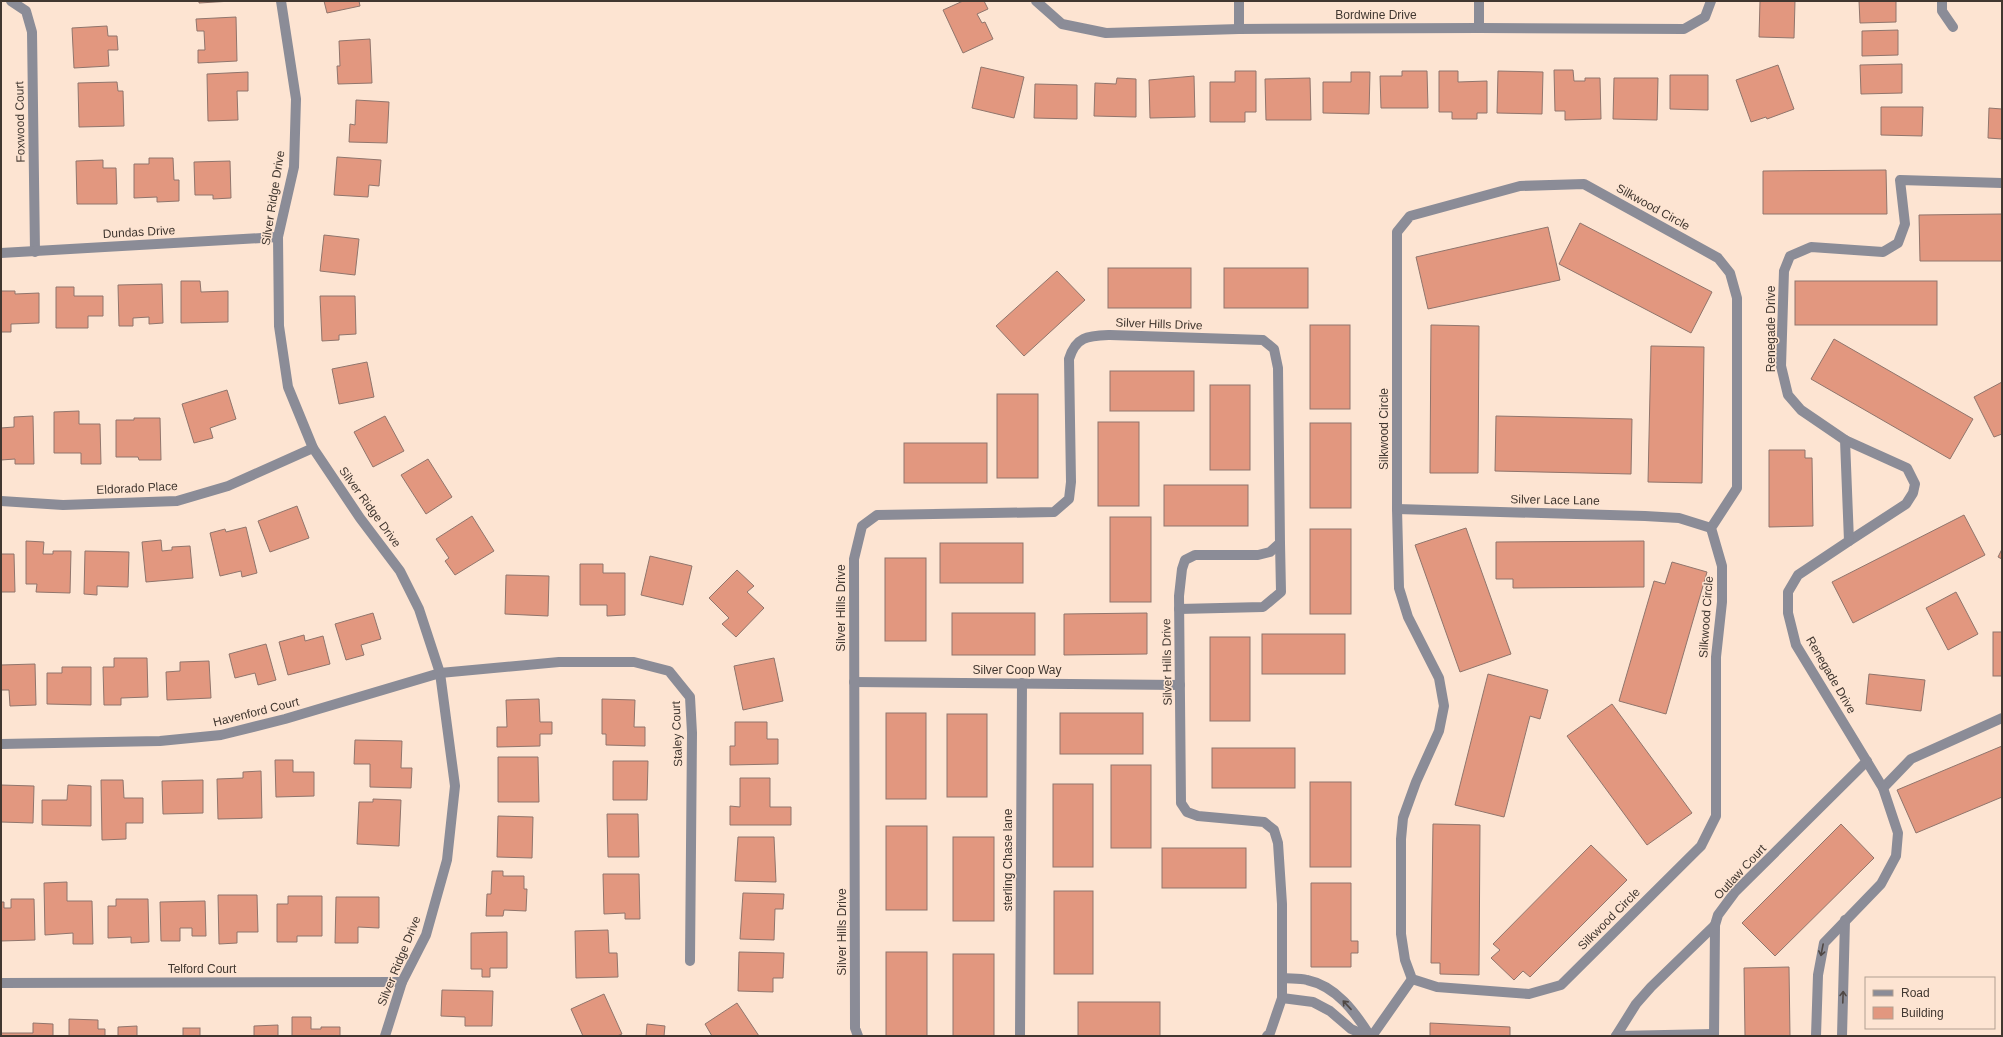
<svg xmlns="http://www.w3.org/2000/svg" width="2003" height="1037" viewBox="0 0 2003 1037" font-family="Arial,sans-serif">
<rect width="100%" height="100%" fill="#fde4d2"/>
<g fill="#e2977f" stroke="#90756c">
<polygon points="199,1 232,1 199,3"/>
<polygon points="324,1 359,1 360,6 327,13"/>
<polygon points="963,1 984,1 988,9 977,14 982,23 985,22 993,39 963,53 943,10"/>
<polygon points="1760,1 1795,1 1794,38 1759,37"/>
<polygon points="1859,1 1896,1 1896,22 1860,23"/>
<polygon points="236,17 237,61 198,63 198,50 205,50 204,31 197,31 196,19"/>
<polygon points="107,26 108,36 117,36 118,50 108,50 109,66 74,68 72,28"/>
<polygon points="1898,30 1898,55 1862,56 1862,31"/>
<polygon points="370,39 372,83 338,84 337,66 340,66 339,41"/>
<polygon points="1902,64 1902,93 1861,94 1860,65"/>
<polygon points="1778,65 1794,109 1767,119 1766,117 1751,122 1736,80"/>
<polygon points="981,67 1024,77 1014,118 972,108"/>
<polygon points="1554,70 1573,70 1574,81 1585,81 1585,78 1600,78 1601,119 1565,120 1565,111 1555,111"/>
<polygon points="1235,71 1256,71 1256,112 1245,112 1245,122 1210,122 1210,82 1235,82"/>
<polygon points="1402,71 1427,71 1428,108 1381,108 1380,76 1402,76"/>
<polygon points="1439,71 1458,71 1458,82 1487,81 1487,113 1477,113 1477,119 1452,119 1452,112 1439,112"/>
<polygon points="1498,71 1543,72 1542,114 1497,113"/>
<polygon points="248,72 248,91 237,91 238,120 208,121 207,74"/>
<polygon points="1351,72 1370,72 1369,114 1323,113 1323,82 1351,82"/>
<polygon points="1670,75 1708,75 1708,110 1670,109"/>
<polygon points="1194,76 1195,117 1150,118 1149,80"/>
<polygon points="1117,78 1136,79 1136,117 1094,116 1095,83 1116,84"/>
<polygon points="1310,78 1311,120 1266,120 1265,79"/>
<polygon points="1614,78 1658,78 1657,120 1613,119"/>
<polygon points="117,82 118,91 123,91 124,126 79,127 78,83"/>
<polygon points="1035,84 1077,85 1077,119 1034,118"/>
<polygon points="356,100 389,102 387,143 349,142 350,124 355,125"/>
<polygon points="1881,107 1923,107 1922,136 1881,135"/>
<polygon points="1989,108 2002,109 2002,139 1988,138"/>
<polygon points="337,157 381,160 379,186 369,185 368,197 334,195"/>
<polygon points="149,158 173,158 174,180 179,180 179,201 157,202 157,197 134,198 134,164 149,164"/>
<polygon points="103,160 103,168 116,168 117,204 77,204 76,161"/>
<polygon points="230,161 231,198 213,199 213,195 195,195 194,162"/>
<polygon points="1886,170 1887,214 1763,214 1763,171"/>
<polygon points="2002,214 2002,261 1920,261 1919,215"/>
<polygon points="1580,223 1712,292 1691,333 1559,264"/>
<polygon points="1548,227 1560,280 1428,309 1416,257"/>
<polygon points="324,235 359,239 355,275 320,271"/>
<rect x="1108" y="268" width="83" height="40"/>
<rect x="1224" y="268" width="84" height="40"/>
<polygon points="1057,271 1085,300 1024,356 996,326"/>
<polygon points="181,281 200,281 201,292 228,291 228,322 181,323"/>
<rect x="1795" y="281" width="142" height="44"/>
<polygon points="162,284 163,323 149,324 149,317 133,318 133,326 119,326 118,285"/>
<polygon points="56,287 74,287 74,296 103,296 103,316 88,316 88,328 56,328"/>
<polygon points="1,291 15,291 15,294 39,293 39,323 11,324 11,332 1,332"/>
<polygon points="320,296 355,296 356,334 339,335 339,340 322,341"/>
<rect x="1310" y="325" width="40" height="84"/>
<polygon points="1431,325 1479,326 1478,473 1430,473"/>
<polygon points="1834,339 1973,419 1950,459 1811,379"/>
<polygon points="1651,346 1704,347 1702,483 1648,482"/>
<polygon points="367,362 374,397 339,404 332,369"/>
<rect x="1110" y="371" width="84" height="40"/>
<polygon points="2002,382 2002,434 1994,437 1974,397"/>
<rect x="1210" y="385" width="40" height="85"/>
<polygon points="227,390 236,419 210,428 213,438 194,443 182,404"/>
<rect x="997" y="394" width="41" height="84"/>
<polygon points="79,411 79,424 100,424 101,464 81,464 81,453 54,453 54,412"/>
<polygon points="33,416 34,464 15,464 15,459 1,460 1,428 14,427 14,417"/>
<polygon points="385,416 404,451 373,467 354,432"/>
<polygon points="1496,416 1632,419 1631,474 1495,471"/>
<polygon points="134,418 160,418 161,460 139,460 138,457 116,457 116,420 134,420"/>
<rect x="1098" y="422" width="41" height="84"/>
<rect x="1310" y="423" width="41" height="85"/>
<rect x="904" y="443" width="83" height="40"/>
<polygon points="1769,450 1805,450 1805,458 1812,458 1813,526 1769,527"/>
<polygon points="428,459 452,497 426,514 401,475"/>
<rect x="1164" y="485" width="84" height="41"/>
<polygon points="297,506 309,538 270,552 258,521"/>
<polygon points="1964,515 1985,555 1853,623 1832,582"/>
<polygon points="472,516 494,551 455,575 445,561 449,558 436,539"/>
<rect x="1110" y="517" width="41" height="85"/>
<polygon points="246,527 257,573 242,577 241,571 220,576 210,533 225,529 226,532"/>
<polygon points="1466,528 1511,654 1460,672 1415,545"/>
<rect x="1310" y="529" width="41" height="85"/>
<polygon points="161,540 162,551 172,550 172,547 190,546 193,578 146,582 142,542"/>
<polygon points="26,541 44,542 43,554 53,554 53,551 71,551 70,593 36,592 37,584 26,584"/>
<polygon points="1644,541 1644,587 1513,588 1513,579 1496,579 1496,542"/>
<rect x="940" y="543" width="83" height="40"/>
<polygon points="2002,549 2002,559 1998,557"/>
<polygon points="85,551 129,552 128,587 97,586 97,595 84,594"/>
<polygon points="1,554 14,554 15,592 1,592"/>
<polygon points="650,556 692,566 683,605 641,595"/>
<rect x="885" y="558" width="41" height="83"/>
<polygon points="1672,562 1707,572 1666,714 1619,701 1654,581 1665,584"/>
<polygon points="580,564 603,564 603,573 625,573 625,615 607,616 607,605 580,605"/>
<polygon points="737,570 754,586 747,592 764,608 736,637 722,624 729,618 709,598"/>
<polygon points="506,575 549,576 548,616 505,614"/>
<polygon points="1956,592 1978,634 1948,650 1926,608"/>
<polygon points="373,613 381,639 361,645 364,655 346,660 335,624"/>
<rect x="952" y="613" width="83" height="42"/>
<polygon points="1147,613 1147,654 1064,655 1064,614"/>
<rect x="1993" y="632" width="9" height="44"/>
<rect x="1262" y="634" width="83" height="40"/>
<polygon points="304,635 305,641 323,636 330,664 288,675 279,642"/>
<rect x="1210" y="637" width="40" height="84"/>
<polygon points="266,644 276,680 258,685 255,673 235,678 229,654"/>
<polygon points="114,658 147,658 148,697 121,698 121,705 104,705 103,667 114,667"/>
<polygon points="774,658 783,701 743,710 734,666"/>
<polygon points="209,661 211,698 167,700 166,672 180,671 180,662"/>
<polygon points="35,664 36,705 10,706 9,690 1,690 1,665"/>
<polygon points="62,667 91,667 91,705 47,704 47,673 62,673"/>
<polygon points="1488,674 1548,690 1540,719 1530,716 1504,817 1455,805"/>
<polygon points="1869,674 1925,680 1921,711 1866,704"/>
<polygon points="539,699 540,722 552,722 552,734 540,734 540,746 497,747 497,727 507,727 506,700"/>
<polygon points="602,699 635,700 634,727 645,727 645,746 606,745 606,734 602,734"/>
<polygon points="1612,704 1692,813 1647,845 1567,736"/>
<rect x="886" y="713" width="40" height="86"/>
<rect x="1060" y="713" width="83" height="41"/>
<rect x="947" y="714" width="40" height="83"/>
<polygon points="735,722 767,722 767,739 778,739 778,764 730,765 730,746 735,746"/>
<polygon points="355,740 402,741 401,768 412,768 411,788 370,787 370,764 354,764"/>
<polygon points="2002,746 2002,797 1916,833 1897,790"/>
<rect x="1212" y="748" width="83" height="40"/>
<polygon points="498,757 538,757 539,802 498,802"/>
<polygon points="275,760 293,760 293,772 314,772 314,796 276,797"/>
<polygon points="613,761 648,761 647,800 613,800"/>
<rect x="1111" y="765" width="40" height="83"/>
<polygon points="261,771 262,818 218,819 217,779 243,778 243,772"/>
<polygon points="740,778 770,778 770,807 791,807 791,825 730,825 730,806 740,807"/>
<polygon points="101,780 123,780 124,798 143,798 143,823 126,823 126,839 102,840"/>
<polygon points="203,780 203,813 163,814 162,781"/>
<rect x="1310" y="782" width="41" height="85"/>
<rect x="1053" y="784" width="40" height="83"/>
<polygon points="1,785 34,786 33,823 1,822"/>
<polygon points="68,785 91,786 91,826 42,825 42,800 67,800"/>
<polygon points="373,799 401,800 399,846 357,844 359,802 373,802"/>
<polygon points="607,814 638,814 639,857 608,857"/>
<polygon points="498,816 533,817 532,858 497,857"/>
<polygon points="1433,824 1480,825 1479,975 1440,974 1440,963 1431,963"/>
<polygon points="1841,824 1874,858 1775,956 1742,923"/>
<rect x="886" y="826" width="41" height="84"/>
<polygon points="738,837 774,837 776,882 735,881"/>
<rect x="953" y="837" width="41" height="84"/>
<polygon points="1591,845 1627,880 1530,977 1523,971 1514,980 1491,958 1500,950 1493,944"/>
<rect x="1162" y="848" width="84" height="40"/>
<polygon points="492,871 503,871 503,876 524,876 524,889 527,889 526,911 504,910 503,916 486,916 487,894 491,894"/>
<polygon points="603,874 639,874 640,919 625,919 625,913 604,914"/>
<polygon points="67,882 67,901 92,901 93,944 73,944 73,933 45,935 44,883"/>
<polygon points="1311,883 1351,883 1351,941 1358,941 1358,953 1351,953 1351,967 1311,967"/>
<rect x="1054" y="891" width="39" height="83"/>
<polygon points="743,893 784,894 783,909 775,909 774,940 740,939"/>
<polygon points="218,895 257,895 258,932 237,932 237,943 219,944"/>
<polygon points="288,896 322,896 322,936 297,936 297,942 277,942 277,904 288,904"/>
<polygon points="336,897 379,897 379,928 358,927 358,943 335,943"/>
<polygon points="11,899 34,899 35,940 1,941 1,902 4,902 4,908 11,908"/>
<polygon points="116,899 148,899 149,942 131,943 131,937 108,938 108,906 116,906"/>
<polygon points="205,901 206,936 192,936 192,928 180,928 180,941 161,941 160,902"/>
<polygon points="608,930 609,953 617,953 618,977 576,978 575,931"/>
<polygon points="507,932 507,968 490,968 490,977 482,977 482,969 471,969 471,933"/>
<polygon points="739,952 784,953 783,978 773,978 773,992 738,991"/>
<rect x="886" y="952" width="41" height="84"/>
<rect x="953" y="954" width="41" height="82"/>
<polygon points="1789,967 1790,1036 1745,1036 1744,968"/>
<polygon points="442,990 493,991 492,1026 465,1026 465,1017 441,1016"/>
<polygon points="604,994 622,1034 617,1036 583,1036 571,1009"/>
<rect x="1078" y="1002" width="82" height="34"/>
<polygon points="737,1003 759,1036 712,1036 705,1024"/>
<polygon points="292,1017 311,1017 311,1029 321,1029 321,1027 340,1027 340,1036 292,1036"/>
<polygon points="69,1019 98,1020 98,1029 105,1029 105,1036 69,1036"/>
<polygon points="33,1023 53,1024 53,1036 1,1036 1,1033 33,1033"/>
<polygon points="1430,1023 1510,1027 1510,1036 1430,1036"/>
<polygon points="647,1024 665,1026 664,1036 646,1036"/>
<polygon points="278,1025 278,1036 254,1036 254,1026"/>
<polygon points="137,1026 137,1036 118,1036 118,1027"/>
<rect x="183" y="1028" width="17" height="8"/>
</g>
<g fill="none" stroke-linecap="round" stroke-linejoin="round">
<g stroke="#8b8c97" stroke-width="10">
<polyline points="11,1 26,11 32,32 35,252"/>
<polyline points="281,1 296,99 294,167 278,237 279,326 288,387 313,448 360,518 400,571 419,609 440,673 455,786 447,860 426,935 402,982 385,1036"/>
<polyline points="1036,1 1062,24 1106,33 1239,29 1479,28 1684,29 1705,17 1711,1"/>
<polyline points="1479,1 1479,28"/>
<polyline points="1942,1 1942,11 1953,27"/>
<polyline points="1239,29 1239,1"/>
<polygon points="1584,184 1718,258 1730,273 1737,298 1737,488 1711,528 1722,566 1722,602 1716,657 1716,816 1701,846 1561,985 1529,994 1437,987 1412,979 1405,960 1401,934 1401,839 1403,818 1416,782 1439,731 1444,706 1439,678 1408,617 1399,588 1397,509 1397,232 1410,216 1520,186"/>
<polyline points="1,253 278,237"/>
<polyline points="1845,440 1907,468 1915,484 1913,493 1906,504 1849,541"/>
<polyline points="1,501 63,505 177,501 228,486 313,448"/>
<polyline points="1397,509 1645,516 1679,518 1711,528"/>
<polyline points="1179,609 1263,607 1281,592 1280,543"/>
<polyline points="854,682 1180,685"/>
<polyline points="1,744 160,741 221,735 285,719 440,673 559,662 634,662 669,671 690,697 692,733 690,961"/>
<polyline points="1883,788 1911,759 2002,718"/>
<path d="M1282,978C1290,979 1299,978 1307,980C1336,986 1355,1012 1370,1036"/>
<polyline points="1,983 402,982"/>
<polyline points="1282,998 1313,1002 1330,1011 1351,1029 1368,1036"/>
<path d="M858,1036L855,1028L854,559L862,526L877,515L1054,512L1069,499L1071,482L1069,359C1076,336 1088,336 1110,335L1263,340L1274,349L1278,368L1280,543L1270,552L1258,555H1195L1185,560L1182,569L1179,596L1181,803L1187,812L1198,816L1264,822L1274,830L1278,843L1282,904V998L1270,1033L1267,1036"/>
<polyline points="1020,1036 1022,683"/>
<polyline points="1372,1036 1412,979"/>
<polyline points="1616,1036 1636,1004 1651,987 1715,925"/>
<polyline points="1616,1036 1714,1034"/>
<polyline points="1714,1036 1715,925 1718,915 1735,892 1867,761"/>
<polyline points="1816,1036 1818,975 1824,943 1881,884 1896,856 1898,833 1883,788 1796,645 1788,613 1788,592 1798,575 1849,541 1845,440 1801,410 1788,395 1781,366 1784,271 1790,256 1811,247 1883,252 1898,243 1905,224 1900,180 2002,183"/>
<polyline points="1842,1036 1845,920"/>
</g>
</g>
<defs><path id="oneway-shaft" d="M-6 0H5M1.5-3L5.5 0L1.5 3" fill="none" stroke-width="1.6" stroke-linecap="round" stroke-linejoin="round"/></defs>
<g stroke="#504845">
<use href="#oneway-shaft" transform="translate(1822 950) rotate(101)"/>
<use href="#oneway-shaft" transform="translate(1843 997) rotate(-88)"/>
<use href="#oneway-shaft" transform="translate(1347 1005) rotate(-133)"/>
</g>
<g text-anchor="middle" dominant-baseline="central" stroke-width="3" stroke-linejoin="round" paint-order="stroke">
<g font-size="12" fill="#413730" stroke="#fde4d2">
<text x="1376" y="15">Bordwine Drive</text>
<text transform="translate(20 122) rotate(-91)">Foxwood Court</text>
<text transform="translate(273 198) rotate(-81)">Silver Ridge Drive</text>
<text transform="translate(1653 207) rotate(29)">Silkwood Circle</text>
<text transform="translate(139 232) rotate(-3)">Dundas Drive</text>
<text transform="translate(1159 324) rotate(2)">Silver Hills Drive</text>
<text transform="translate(1771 329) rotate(-90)">Renegade Drive</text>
<text transform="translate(1384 429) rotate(-90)">Silkwood Circle</text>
<text transform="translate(137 488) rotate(-3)">Eldorado Place</text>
<text transform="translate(1555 500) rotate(1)">Silver Lace Lane</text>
<text transform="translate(370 507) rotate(54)">Silver Ridge Drive</text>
<text transform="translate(841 608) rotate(-90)">Silver Hills Drive</text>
<text transform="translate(1706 617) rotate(-86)">Silkwood Circle</text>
<text transform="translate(1167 662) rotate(-91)">Silver Hills Drive</text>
<text x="1017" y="670">Silver Coop Way</text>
<text transform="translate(1831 675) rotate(60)">Renegade Drive</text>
<text transform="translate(256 712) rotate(-14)">Havenford Court</text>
<text transform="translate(677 734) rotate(-92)">Staley Court</text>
<text transform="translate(1008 860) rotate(-90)">sterling Chase lane</text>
<text transform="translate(1740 872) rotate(-47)">Outlaw Court</text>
<text transform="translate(1609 919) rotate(-45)">Silkwood Circle</text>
<text transform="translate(842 932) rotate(-90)">Silver Hills Drive</text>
<text transform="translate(399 961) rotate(-68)">Silver Ridge Drive</text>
<text x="202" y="969">Telford Court</text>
</g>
</g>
<rect width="2003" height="1037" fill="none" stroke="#413730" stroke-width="4"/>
<rect x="1865" y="977" width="130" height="52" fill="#fde4d2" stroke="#b29f91"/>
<rect x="1873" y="990" width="20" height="6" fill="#8b8c97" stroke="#b29f91"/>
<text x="1901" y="997" font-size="12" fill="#413730">Road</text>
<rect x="1873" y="1007" width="20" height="12" fill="#e2977f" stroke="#b29f91"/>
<text x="1901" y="1017" font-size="12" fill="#413730">Building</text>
</svg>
